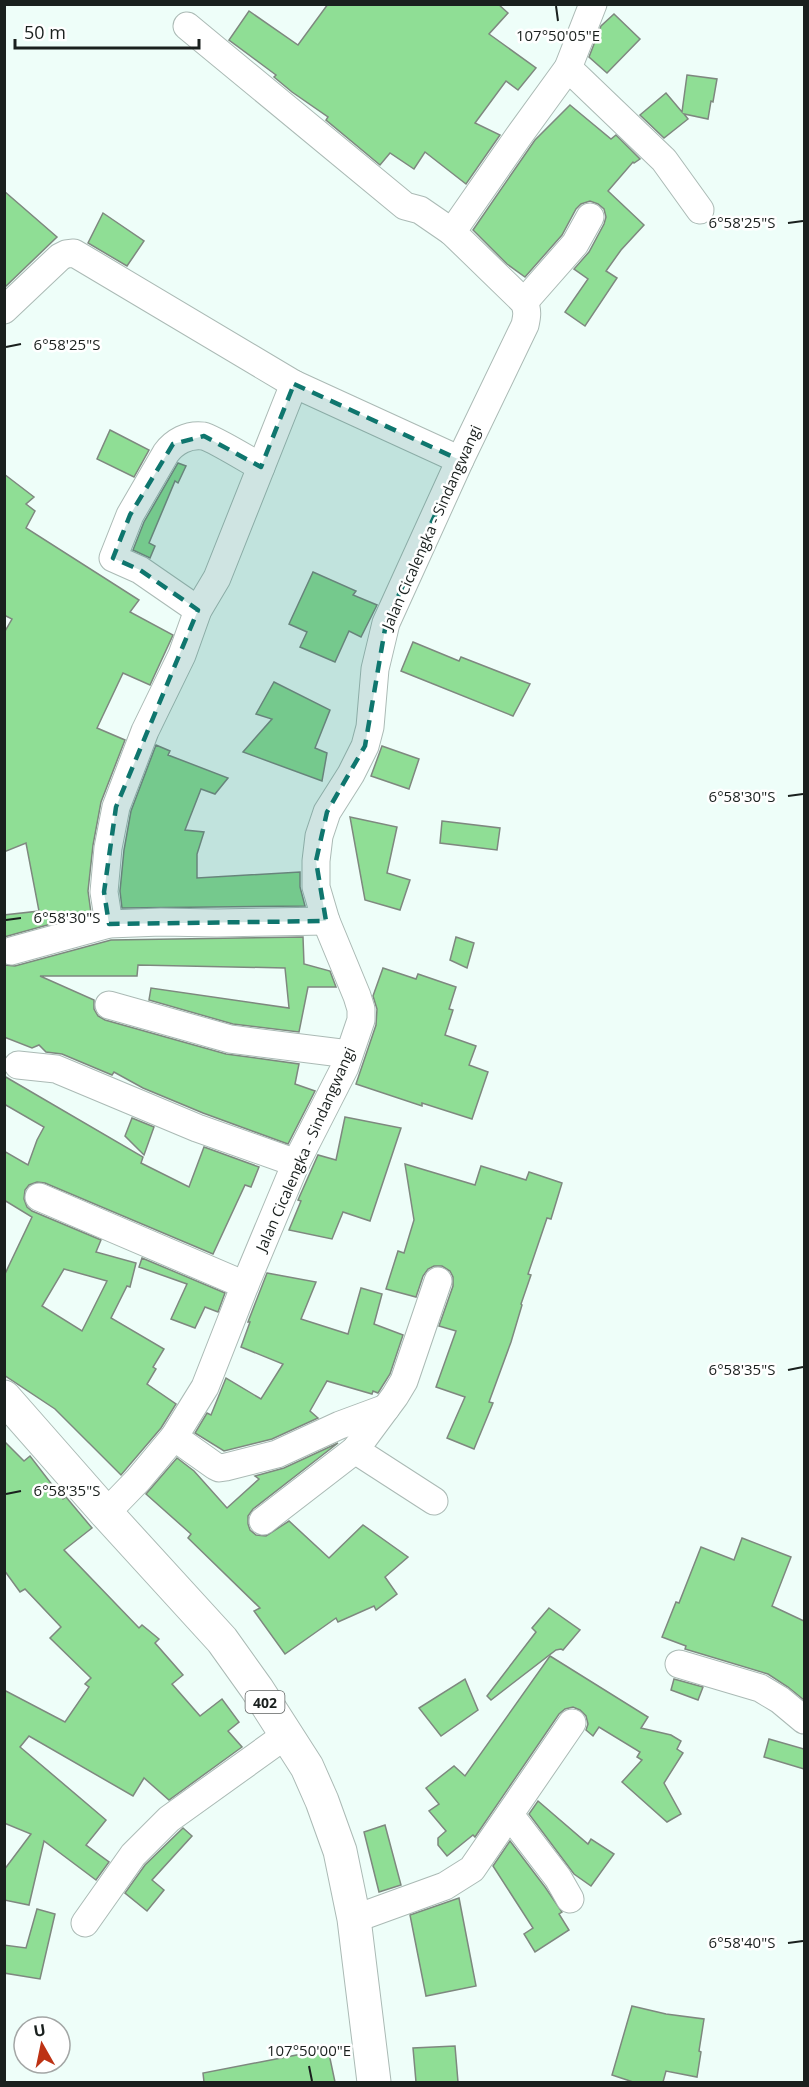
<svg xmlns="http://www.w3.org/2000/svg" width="809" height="2087" viewBox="0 0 809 2087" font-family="'Open Sans',sans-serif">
<rect width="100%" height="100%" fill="#eefef9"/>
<g fill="#8fde95" stroke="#7e887f" stroke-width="1.5" fill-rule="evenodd">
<polygon points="328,4 498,4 508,13 489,34 536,68 518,90 506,81 475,123 500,135 466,184 425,152 414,169 390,153 380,165 326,120 328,117 292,92 274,77 276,75 229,40 249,11 298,45"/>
<polygon points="614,14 640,39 607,73 589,57 601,26"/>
<polygon points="687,75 717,79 713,102 711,101 708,119 684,114 688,119 664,138 640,115 666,93 682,112"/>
<polygon points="570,105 611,139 616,135 640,159 634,163 633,162 608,191 644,225 621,250 606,271 617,278 585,326 565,312 588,279 574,269 589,252 604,224 606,217 604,209 598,204 590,201 581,204 576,209 562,235 525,277 507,264 473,230 535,140"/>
<polygon points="4,191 57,237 4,288"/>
<polygon points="103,213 144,241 127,266 88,243"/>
<polygon points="110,430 149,450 134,477 97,459"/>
<polygon points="178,463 186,466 178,483 175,481 149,543 155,546 150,558 133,550 144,522"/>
<polygon points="4,474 34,497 26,504 35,511 26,528 139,600 130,612 173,635 150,685 123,673 97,728 125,740 101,802 93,845 88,891 91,913 4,937 4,915 39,911 26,843 4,852 4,633 12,619 4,615"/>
<polygon points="313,572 356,591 353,595 377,605 361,637 349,631 335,662 300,647 307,632 289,624"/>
<polygon points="413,642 459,661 461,657 530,684 513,716 401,671"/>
<polygon points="274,682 330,710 315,748 327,753 322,781 243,752 272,719 256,714"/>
<polygon points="156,745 170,751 168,755 228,778 215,794 201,789 185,830 204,832 197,854 197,878 300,872 300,887 305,906 122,908 120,891 124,850 131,811"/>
<polygon points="382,746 419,759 409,789 371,776"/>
<polygon points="350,817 397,827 387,873 410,880 400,910 365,900"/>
<polygon points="442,821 500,828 497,850 440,843"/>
<polygon points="303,937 304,964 330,971 336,987 308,987 299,1032 233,1024 149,1000 151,988 289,1008 285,968 138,965 137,976 40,976 94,1000 94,1009 98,1016 105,1020 226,1054 299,1064 295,1084 315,1091 288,1144 203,1113 143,1088 114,1072 112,1075 62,1054 46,1052 39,1045 32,1048 4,1037 4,965 15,966 111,940"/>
<polygon points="456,937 474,943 467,968 450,960"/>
<polygon points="383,968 416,979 418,974 456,987 449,1009 453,1010 445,1035 476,1046 469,1065 488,1072 472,1119 422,1103 422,1106 356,1084 376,1025 377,1009 373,996"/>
<path d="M4,1076L143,1157L141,1163L189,1187L204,1147L259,1167L251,1187L245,1185L213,1254L45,1183L37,1182L29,1185L25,1190L24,1199L27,1207L32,1211L101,1240L96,1252L136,1263L130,1287L127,1286L111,1318L164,1349L153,1367L156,1369L147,1384L176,1404L161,1428L121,1475L55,1409L4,1375V1276L32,1217L4,1200V1151L28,1165L37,1140L44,1127L4,1104ZM64,1269L107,1281L82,1331L42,1306Z"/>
<polygon points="345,1117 401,1128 370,1221 343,1212 332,1239 289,1230 301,1201 298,1200 318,1155 336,1160"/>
<polygon points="132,1118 154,1127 144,1155 125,1136"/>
<polygon points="405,1164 475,1185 481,1166 526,1180 529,1172 562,1183 551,1219 547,1218 528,1274 531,1275 521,1304 522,1305 511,1342 489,1402 493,1403 474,1449 447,1438 465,1397 436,1387 456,1331 439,1326 453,1286 453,1277 450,1271 442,1266 434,1266 428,1269 423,1276 416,1297 386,1289 398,1251 404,1253 414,1220"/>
<polygon points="142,1258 225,1293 218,1312 205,1307 195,1328 171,1319 187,1284 139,1267"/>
<polygon points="267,1273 316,1282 301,1319 348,1334 361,1288 382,1294 374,1324 403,1335 390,1374 378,1393 373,1391 372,1394 327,1381 310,1411 318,1418 272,1439 224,1451 195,1433 207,1413 211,1415 226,1378 261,1399 283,1364 241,1347 250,1322 248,1322"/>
<polygon points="4,1441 24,1461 30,1456 63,1499 66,1497 92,1528 64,1550 139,1628 142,1625 159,1639 155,1643 183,1675 172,1684 200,1716 222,1699 239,1722 228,1731 242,1747 169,1800 144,1778 133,1796 29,1736 20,1747 106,1820 86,1845 109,1862 96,1880 44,1841 29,1905 4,1900 4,1870 31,1834 4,1823 4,1690 65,1722 89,1687 85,1684 91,1678 50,1638 61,1627 25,1589 20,1592 4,1570"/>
<polygon points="338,1443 253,1509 248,1516 248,1524 250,1530 256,1535 266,1536 289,1521 329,1558 363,1525 408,1557 385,1577 397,1594 376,1610 374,1606 338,1622 336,1618 285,1654 254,1611 260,1608 188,1538 191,1534 146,1494 177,1458 194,1471 227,1508 259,1479 255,1476 284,1468"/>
<polygon points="742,1538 791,1557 772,1606 804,1621 804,1700 788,1687 768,1674 685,1649 686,1646 662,1637 676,1602 679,1603 701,1547 734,1560"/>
<polygon points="549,1608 580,1630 563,1650 561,1649 556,1650 491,1700 487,1696 536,1632 532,1628"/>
<polygon points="550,1656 648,1717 641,1728 671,1735 681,1741 677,1749 683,1753 664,1783 681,1814 667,1822 622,1782 642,1760 637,1757 640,1752 599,1727 593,1736 586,1730 588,1724 586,1716 580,1710 573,1707 565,1709 559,1714 475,1837 473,1835 447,1856 438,1845 438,1838 446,1831 429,1811 439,1804 426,1788 454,1766 465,1776"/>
<polygon points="465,1679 478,1710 441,1736 419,1708"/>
<polygon points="674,1679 703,1687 698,1700 671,1690"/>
<polygon points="769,1739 804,1749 804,1769 764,1757"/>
<polygon points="538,1801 588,1844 591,1839 614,1854 591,1886 574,1874 529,1814"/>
<polygon points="385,1825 401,1885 379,1892 364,1832"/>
<polygon points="183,1828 192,1836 152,1880 164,1890 147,1911 125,1893 145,1865"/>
<polygon points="510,1841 545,1887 562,1912 559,1914 569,1930 535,1952 524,1934 533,1928 493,1866"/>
<polygon points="459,1898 476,1986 426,1996 410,1915"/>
<polygon points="37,1909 55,1914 40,1979 4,1973 4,1945 26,1948"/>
<polygon points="632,2006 666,2014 704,2019 699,2051 701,2052 697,2077 666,2071 663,2082 633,2082 612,2075"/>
<polygon points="455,2046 458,2082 416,2082 413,2048"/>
<polygon points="328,2049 335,2082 204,2082 203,2073"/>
</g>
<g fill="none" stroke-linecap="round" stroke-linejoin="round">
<defs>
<g id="street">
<polyline points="187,26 405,206 420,210 452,232"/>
<polyline points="568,68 664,160 700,210"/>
<polyline points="524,302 575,244 590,217"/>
<polyline points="4,310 60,257 66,254 74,253 294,384 460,460"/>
<path d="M198,610L140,570L113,558L130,515L166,453C174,442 188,434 203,436C213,438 250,461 261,467"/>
<polyline points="109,924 104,892 108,848 116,807 145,731 182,655 198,610 217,578 294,384"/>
<polyline points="11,951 109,924 161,922 217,923 326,921"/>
<polyline points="109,1005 230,1039 349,1054"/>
<polyline points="18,1065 56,1069 197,1128 296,1163"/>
<polyline points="39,1197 245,1285"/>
<polyline points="174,1437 215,1466 219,1468 226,1467 277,1454 340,1425 386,1408"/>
<polyline points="355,1450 434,1501"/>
<path d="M106,1513L138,1480L174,1437L205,1387L245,1285L296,1163L345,1067L361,1020V1009L357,996L326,921L316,887V861L319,836L327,812L351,774L365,746L370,727L375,669L386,623L460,460L525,325C527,316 528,311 524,302L452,232L518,137L568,68L593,4"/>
<polyline points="263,1521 355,1450 395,1396 404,1381 438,1281"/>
<polyline points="679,1664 760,1688 780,1700 804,1720"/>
<polyline points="510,1815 558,1878 570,1899"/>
<polyline points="354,1919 445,1886 472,1869 572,1723"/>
<polyline points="85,1923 133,1855 169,1819 286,1735"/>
</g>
<polyline id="primary" points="4,1397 106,1513 222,1640 257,1689 307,1767 322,1801 340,1851 354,1919 374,2082"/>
</defs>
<use href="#street" stroke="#abbab5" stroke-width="29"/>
<use href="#primary" stroke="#abbab5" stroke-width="35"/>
<use href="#street" stroke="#fff" stroke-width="27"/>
<use href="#primary" stroke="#fff" stroke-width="33"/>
</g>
<path fill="#0f766e" fill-opacity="0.2" stroke="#0f766e" stroke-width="4.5" stroke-dasharray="12 8" stroke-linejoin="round" d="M294,384L460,460L386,623L365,746L327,812L316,861L326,921L109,924L104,892L116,807L198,610L140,570L113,558L130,515L173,444L204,436L261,467Z"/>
<path fill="none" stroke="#1a201e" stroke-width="2" d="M556,6L558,21M788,223L803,221M6,347L21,344M788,796L803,794M6,920L21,918M788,1370L803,1367M6,1494L21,1491M788,1943L803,1941M309,2066L312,2081"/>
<g text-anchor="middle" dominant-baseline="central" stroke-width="5" stroke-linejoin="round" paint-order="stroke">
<rect fill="#fff" stroke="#5f6362" stroke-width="1.5" x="245.5" y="1691" width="39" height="22" rx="4.5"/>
<g font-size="14" font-weight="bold" fill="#1a201e">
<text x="265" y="1702">402</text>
</g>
<g font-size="15" fill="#1a201e" stroke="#fff">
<text transform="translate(431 527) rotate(-66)">Jalan Cicalengka - Sindangwangi</text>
<text transform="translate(305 1149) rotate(-66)">Jalan Cicalengka - Sindangwangi</text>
</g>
</g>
<g font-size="15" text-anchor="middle" fill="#1a201e" stroke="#fff" stroke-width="5" stroke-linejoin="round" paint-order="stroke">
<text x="558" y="41">107°50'05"E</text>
<text x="742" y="228">6°58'25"S</text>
<text x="67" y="350">6°58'25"S</text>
<text x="742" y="802">6°58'30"S</text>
<text x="67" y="923">6°58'30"S</text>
<text x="742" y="1375">6°58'35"S</text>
<text x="67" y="1496">6°58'35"S</text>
<text x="742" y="1948">6°58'40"S</text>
<text x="309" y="2056">107°50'00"E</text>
</g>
<rect width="809" height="2087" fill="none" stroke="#1a201e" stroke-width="12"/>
<g transform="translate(42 2045) rotate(351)"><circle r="28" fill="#ffffff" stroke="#a3a6a5" stroke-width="1.5"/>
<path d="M0-4.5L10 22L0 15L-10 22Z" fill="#bd3214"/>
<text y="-9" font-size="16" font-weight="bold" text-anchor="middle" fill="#1a201e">U</text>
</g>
<path d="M15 39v9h184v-9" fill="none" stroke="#1a201e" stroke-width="3"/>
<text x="24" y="39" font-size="18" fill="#1a201e" stroke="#ffffff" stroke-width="4.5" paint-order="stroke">50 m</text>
</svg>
